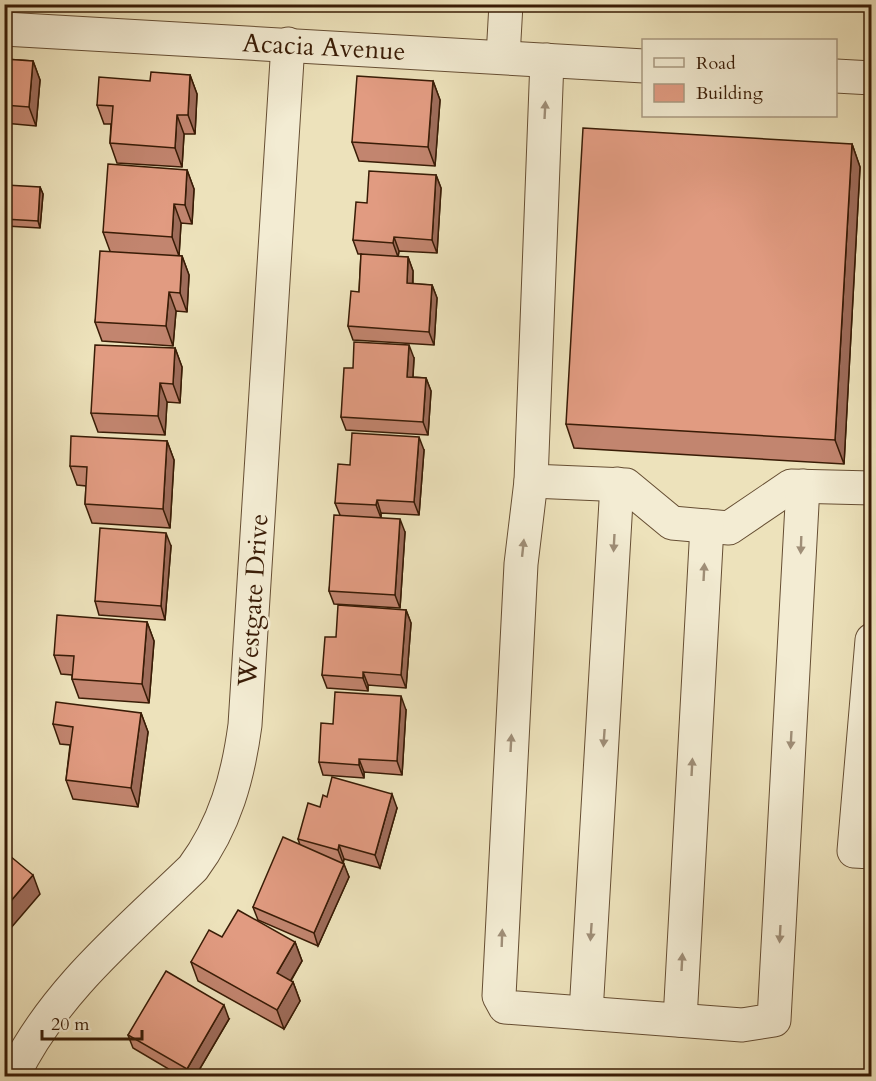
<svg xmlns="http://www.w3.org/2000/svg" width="876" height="1081" viewBox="0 0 876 1081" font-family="Cardo,serif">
<rect width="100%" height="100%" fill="#ede2bb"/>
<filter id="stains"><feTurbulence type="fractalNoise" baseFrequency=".00333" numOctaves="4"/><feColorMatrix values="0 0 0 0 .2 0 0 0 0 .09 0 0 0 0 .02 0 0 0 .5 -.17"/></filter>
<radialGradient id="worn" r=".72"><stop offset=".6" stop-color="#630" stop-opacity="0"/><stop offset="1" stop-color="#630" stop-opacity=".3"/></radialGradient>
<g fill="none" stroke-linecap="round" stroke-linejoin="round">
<defs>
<g id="minor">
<polyline points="4,29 644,66"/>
<polyline points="503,57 506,4"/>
<polyline points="547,60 531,481 626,485 672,523 729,528 791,486 872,488"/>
<polyline points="836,76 872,78"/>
<polyline points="531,481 521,564 499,996 505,1007 742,1025 774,1020 803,486"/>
<polyline points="872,640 854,851 872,852"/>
<polyline points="586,1013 617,484"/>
<polyline points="680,1020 707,526"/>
<path d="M13,1076C53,992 127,932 193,868C225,825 238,777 245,725L288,44"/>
</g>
</defs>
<use href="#minor" stroke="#664e33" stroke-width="35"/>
<use href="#minor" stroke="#f3ecd3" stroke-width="33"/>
</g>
<g fill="#c2856f" stroke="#391c06" stroke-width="1.5">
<polygon points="4,59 33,61 40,80 36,126 4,123"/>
<polygon points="190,75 197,94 195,134 184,134 182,167 117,163 110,143 111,124 104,124 97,105"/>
<polygon points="433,81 440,100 435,166 359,161 352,142"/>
<polygon points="852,144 860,167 844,464 574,448 566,424"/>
<polygon points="187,170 194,189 192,224 181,223 179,256 182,256 189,275 187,312 176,311 173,346 102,341 95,322 110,251 103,232"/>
<polygon points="436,175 441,188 437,253 399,251 398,257 408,257 413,271 413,284 432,285 437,298 434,345 353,340 348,326 359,292 361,254 358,254 353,240 367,203"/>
<polygon points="40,187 43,194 40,228 6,226 4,222 4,206"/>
<polygon points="175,348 182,367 180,403 167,402 165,435 98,432 91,413"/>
<polygon points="414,358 413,377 426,378 431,391 428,435 346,430 341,417 353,368"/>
<polygon points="167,441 174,460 170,528 92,523 85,504 86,486 77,485 70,466"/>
<polygon points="424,450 419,515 381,513 381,518 405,532 400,608 334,604 329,591 340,515 335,503 350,465"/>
<polygon points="171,546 165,620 99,615 95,601"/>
<polygon points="406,610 411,623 406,688 368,685 368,691 327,688 322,675 336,637"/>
<polygon points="147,622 154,641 149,703 79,698 72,679 72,675 61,674 54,655"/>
<polygon points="406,710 402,775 364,772 364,778 323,775 319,762"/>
<polygon points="141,713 148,732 138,807 73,799 66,780 70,745 60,744 53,724"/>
<polygon points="327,797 397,808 380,868 344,859 343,863 349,877 318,946 258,920 253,907 300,845 298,839"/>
<polygon points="222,937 295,942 302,961 291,981 293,982 300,1001 284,1029 198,981 191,962"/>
<polygon points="229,1019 195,1077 182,1077 133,1048 128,1035"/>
</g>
<g fill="#9e6c5a" stroke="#391c06" stroke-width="1.5">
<polygon points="33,61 40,80 36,126 29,107"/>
<polygon points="190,75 197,94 195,134 188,115"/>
<polygon points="433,81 440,100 435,166 428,147"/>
<polygon points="177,115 184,134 182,167 175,148"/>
<polygon points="852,144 860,167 844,464 835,440"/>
<polygon points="187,170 194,189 192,224 185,205"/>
<polygon points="436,175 441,188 437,253 432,240"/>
<polygon points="40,187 43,194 40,228 38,221"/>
<polygon points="174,204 181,223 179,256 172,237"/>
<polygon points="394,237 399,251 398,257 393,243"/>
<polygon points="182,256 189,275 187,312 180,293"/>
<polygon points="408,257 413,271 412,297 407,283"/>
<polygon points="432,285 437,298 434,345 429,332"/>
<polygon points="169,292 176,311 173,346 166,326"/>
<polygon points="409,345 414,358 412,390 407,377"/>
<polygon points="175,348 182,367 180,403 173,384"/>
<polygon points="426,378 431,391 428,435 423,422"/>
<polygon points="160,383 167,402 165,435 158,416"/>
<polygon points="419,437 424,450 419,515 414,502"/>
<polygon points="167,441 174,460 170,528 163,509"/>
<polygon points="377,500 381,513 381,518 376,505"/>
<polygon points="400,519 405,532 400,608 395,595"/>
<polygon points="166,533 171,546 165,620 161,606"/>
<polygon points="406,610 411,623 406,688 401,675"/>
<polygon points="147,622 154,641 149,703 142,684"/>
<polygon points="363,672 368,685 368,691 363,678"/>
<polygon points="401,696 406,710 402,775 397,761"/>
<polygon points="141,713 148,732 138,807 131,788"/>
<polygon points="359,759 364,772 364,778 359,765"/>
<polygon points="392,794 397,808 380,868 375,855"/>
<polygon points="339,845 344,859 343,863 338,850"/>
<polygon points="344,864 349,877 318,946 314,933"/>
<polygon points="33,875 40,894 4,936 4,909"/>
<polygon points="295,942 302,961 284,992 277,973"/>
<polygon points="293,982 300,1001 284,1029 277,1010"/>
<polygon points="224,1005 229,1019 195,1077 189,1077 187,1069"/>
</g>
<g fill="#e19b81" stroke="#391c06" stroke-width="1.5">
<polygon points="4,59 33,61 29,107 4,105"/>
<polygon points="151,72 190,75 188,115 177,115 175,148 110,143 113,106 97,105 99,77 150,81"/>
<polygon points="357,76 433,81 428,147 352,142"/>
<polygon points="583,128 852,144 835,440 566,424"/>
<polygon points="108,164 187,170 185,205 174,204 172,237 103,232"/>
<polygon points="369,171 436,175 432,240 394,237 393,243 353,240 356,202 367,203"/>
<polygon points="6,185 40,187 38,221 4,219"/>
<polygon points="100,251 182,256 180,293 169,292 166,326 95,322"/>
<polygon points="361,254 408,257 407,283 432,285 429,332 348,326 351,291 359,292"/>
<polygon points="354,342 409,345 407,377 426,378 423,422 341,417 344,368 353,368"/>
<polygon points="95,345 175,348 173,384 160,383 158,416 91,413"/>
<polygon points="352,433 419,437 414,502 377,500 376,505 335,503 338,464 350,465"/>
<polygon points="71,436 167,441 163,509 85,504 87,467 70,466"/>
<polygon points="334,515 400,519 395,595 329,591"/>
<polygon points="100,528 166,533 161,606 95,601"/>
<polygon points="338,605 406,610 401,675 363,672 363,678 322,675 325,637 336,637"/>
<polygon points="57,615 147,622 142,684 72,679 74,656 54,655"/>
<polygon points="335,692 401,696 397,761 359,759 359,765 319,762 321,723 333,724"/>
<polygon points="56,702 141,713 131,788 66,780 73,727 53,724"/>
<polygon points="332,777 392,794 375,855 339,845 338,850 298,839 308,803 320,807 323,795 327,797"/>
<polygon points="283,837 344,864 314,933 253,907"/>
<polygon points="4,851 33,875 4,909"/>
<polygon points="238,910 295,942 277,973 293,982 277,1010 191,962 209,930 222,937"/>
<polygon points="166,971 224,1005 187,1069 128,1035"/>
</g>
<defs><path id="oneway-solid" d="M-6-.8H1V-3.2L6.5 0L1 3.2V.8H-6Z" transform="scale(1.5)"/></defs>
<g fill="#9f8e77">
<use href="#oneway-solid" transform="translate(545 110) rotate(-87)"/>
<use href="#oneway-solid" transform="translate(614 543) rotate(93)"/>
<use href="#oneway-solid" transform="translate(801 545) rotate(92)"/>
<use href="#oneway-solid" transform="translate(523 548) rotate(-84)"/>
<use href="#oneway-solid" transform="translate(704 572) rotate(-87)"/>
<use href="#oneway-solid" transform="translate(604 738) rotate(94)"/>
<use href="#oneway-solid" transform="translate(791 740) rotate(93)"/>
<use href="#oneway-solid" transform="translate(511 743) rotate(-87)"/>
<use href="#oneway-solid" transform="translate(692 767) rotate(-87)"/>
<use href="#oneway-solid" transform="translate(591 932) rotate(94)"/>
<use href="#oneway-solid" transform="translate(780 934) rotate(93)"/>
<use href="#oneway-solid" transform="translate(502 938) rotate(-88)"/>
<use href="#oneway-solid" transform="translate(682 962) rotate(-87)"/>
</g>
<g text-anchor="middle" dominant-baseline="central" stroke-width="5" stroke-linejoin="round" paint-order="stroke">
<g font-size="26" fill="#391c06" stroke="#f3ecd3">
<text transform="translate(324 47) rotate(3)">Acacia Avenue</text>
<text transform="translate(253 600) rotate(-86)">Westgate Drive</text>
</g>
</g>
<rect width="876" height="1081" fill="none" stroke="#ede2bb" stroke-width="24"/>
<rect x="6" y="6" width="864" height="1069" fill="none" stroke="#391c06" stroke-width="3"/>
<rect x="12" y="12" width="852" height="1057" fill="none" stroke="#391c06" stroke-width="1.5"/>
<rect x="642" y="39" width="195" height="78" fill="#f3ecd3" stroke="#a99981" stroke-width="1.5"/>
<rect x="654" y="58" width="30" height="9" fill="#f3ecd3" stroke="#a99981" stroke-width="1.5"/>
<text x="696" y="69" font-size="18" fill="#391c06">Road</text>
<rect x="654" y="84" width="30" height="18" fill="#e19b81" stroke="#a99981" stroke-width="1.5"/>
<text x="696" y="99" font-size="18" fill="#391c06">Building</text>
<path d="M42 1030v9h100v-9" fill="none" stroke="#391c06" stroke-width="3"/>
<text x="51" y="1030" font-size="18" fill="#391c06" stroke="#f3ecd3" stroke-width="4.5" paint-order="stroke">20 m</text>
<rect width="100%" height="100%" filter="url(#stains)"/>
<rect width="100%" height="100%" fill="url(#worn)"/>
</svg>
